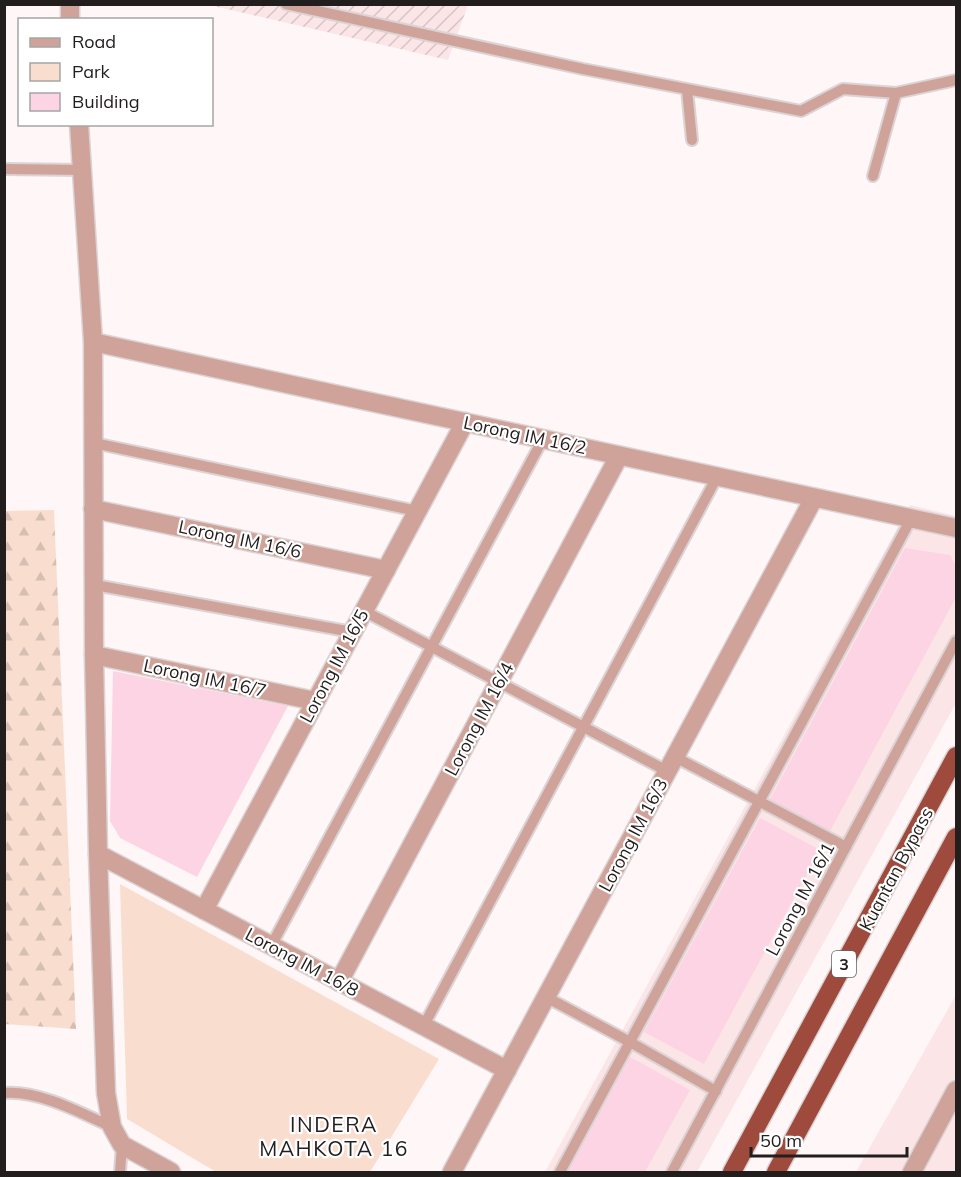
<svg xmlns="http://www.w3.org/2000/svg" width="961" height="1177" viewBox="0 0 961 1177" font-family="Mulish,sans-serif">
<defs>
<pattern id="industrial-furrows" width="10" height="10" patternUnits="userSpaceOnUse" patternTransform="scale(1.5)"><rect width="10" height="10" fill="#fbe5e7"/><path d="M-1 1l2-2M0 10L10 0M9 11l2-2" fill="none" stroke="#d7c4c6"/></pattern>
<pattern id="forest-firs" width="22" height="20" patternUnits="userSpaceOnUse" patternTransform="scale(1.5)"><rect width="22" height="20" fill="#f9ded0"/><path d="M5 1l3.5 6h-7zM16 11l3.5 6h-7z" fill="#d5beb2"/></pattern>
</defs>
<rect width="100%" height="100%" fill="#fef6f7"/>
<g fill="#fbe5e7">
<polygon points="910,505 956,516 956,703 697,1172 545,1172"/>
<polygon points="956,995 956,1172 856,1172"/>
</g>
<polygon fill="url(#industrial-furrows)" points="209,5 468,5 448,60"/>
<polygon fill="url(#forest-firs)" points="54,510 76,1029 4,1024 5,511"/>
<polygon fill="#f9ded0" points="120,884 439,1059 370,1172 216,1172 127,1119"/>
<g fill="#fdd4e3">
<polygon points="905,548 950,555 956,566 956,597 829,833 769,801"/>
<polygon points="113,671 288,706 197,877 120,838 110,821"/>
<polygon points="760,818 820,850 704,1064 644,1032"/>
<polygon points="630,1057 690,1090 645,1172 568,1172"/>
</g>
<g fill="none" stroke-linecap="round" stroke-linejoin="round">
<defs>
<g id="service">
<polyline points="286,4 583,69 801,111 843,89 896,93 956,80"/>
<polyline points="687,90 692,140"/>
<polyline points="4,169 82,170"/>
<polyline points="873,176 896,93"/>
<polyline points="94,443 417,511"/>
<polyline points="95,585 352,632"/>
<polyline points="364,611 667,771"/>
<polyline points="675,757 846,847"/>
<polyline points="271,946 543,439"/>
<polyline points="546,997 630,1042 716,1091"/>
<polyline points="423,1027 717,477"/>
<path d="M4,1093C39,1090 81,1113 112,1127"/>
<polyline points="120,1172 122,1145"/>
<polyline points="560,1172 911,519"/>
<polyline points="672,1172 956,641"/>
</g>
<g id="minor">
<polyline points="93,342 956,528"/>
<polyline points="93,509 386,570"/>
<polyline points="94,655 315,701"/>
<polyline points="98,854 507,1070"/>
<polyline points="204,910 465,422"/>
<polyline points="339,982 619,456"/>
<polyline points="452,1172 814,498"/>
<polyline points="912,1172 956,1090"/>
</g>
<g id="tertiary">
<polyline points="70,4 70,20"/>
<polyline points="79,124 93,342 94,655 98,854 106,1093 112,1127 122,1145 171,1172"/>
</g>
<g id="trunk">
<polyline points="732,1172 956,756"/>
<polyline points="776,1172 956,837"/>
</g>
</defs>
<use href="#service" stroke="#dbd3d4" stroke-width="14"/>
<use href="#minor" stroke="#dbd3d4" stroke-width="21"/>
<use href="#tertiary" stroke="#dbd3d4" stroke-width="21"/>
<use href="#trunk" stroke="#dbd3d4" stroke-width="21"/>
<use href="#service" stroke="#d0a39a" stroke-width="10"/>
<use href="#minor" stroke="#d0a39a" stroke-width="18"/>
<use href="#tertiary" stroke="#d0a39a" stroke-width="18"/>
<use href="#trunk" stroke="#9e4a3c" stroke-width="18"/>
</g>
<g text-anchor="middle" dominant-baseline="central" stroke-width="4.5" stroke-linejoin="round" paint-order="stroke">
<rect fill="#fff" stroke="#646262" stroke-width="1.5" x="832" y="951" width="24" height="26" rx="4.5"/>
<g font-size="16" font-weight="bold" fill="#221e1e">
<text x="844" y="964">3</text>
</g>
<g font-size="18" fill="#221e1e" stroke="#fff">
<text transform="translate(525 435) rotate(12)">Lorong IM 16/2</text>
<text transform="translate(240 539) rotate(12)">Lorong IM 16/6</text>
<text transform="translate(334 666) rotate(-62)">Lorong IM 16/5</text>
<text transform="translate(205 678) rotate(12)">Lorong IM 16/7</text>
<text transform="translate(479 719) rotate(-62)">Lorong IM 16/4</text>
<text transform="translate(633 835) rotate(-62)">Lorong IM 16/3</text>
<text transform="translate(896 869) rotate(-62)">Kuantan Bypass</text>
<text transform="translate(800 899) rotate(-62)">Lorong IM 16/1</text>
<text transform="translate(302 962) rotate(28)">Lorong IM 16/8</text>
</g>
<g font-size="21" letter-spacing="1.5" fill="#221e1e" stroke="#fff">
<text x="334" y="1124">INDERA<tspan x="334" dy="24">MAHKOTA 16</tspan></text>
</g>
</g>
<rect width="961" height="1177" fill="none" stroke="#221e1e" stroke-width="12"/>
<rect x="18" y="18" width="195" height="108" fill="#ffffff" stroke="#a7a5a5" stroke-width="1.5"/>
<rect x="30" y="38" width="30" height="9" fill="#d0a39a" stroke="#a7a5a5" stroke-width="1.5"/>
<text x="72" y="48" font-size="18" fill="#221e1e">Road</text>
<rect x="30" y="63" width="30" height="18" fill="#f9ded0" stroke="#a7a5a5" stroke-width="1.5"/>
<text x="72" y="78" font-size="18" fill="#221e1e">Park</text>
<rect x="30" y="93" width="30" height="18" fill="#fdd4e3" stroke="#a7a5a5" stroke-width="1.5"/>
<text x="72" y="108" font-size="18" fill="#221e1e">Building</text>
<path d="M751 1147v9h156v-9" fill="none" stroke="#221e1e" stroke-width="3"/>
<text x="760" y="1147" font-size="18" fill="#221e1e" stroke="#ffffff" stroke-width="4.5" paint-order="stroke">50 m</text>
</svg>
